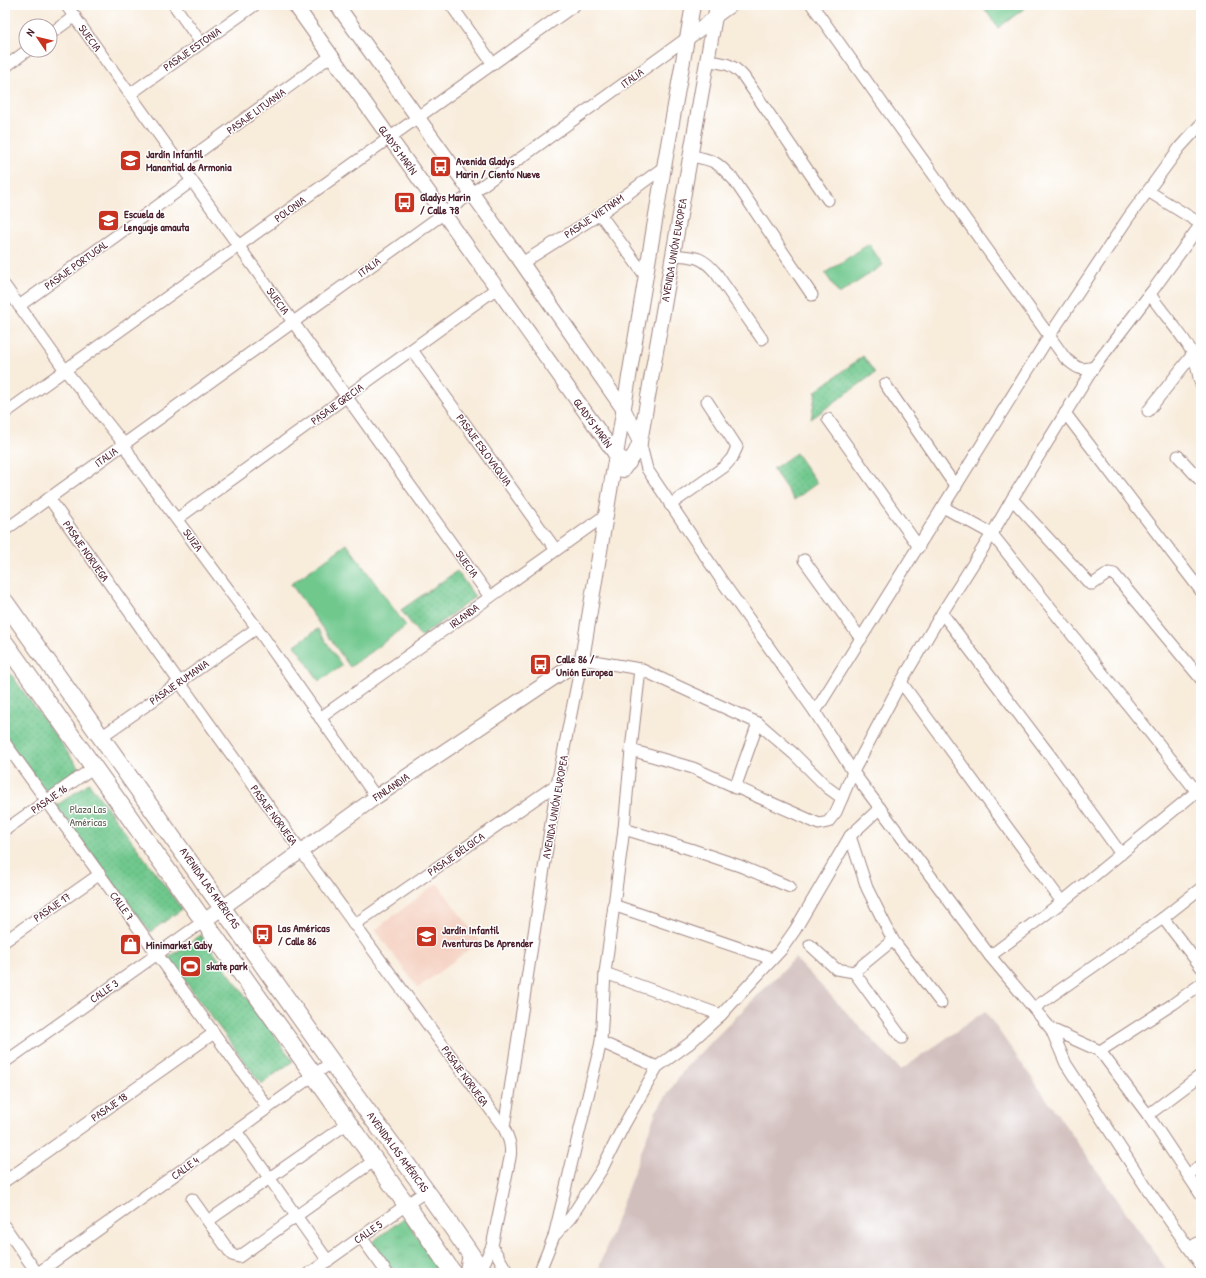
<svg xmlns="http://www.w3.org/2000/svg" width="1206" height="1278" viewBox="0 0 1206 1278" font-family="'Patrick Hand',sans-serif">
<defs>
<pattern id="grass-tufts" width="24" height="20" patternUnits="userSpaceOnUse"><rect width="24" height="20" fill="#70c88d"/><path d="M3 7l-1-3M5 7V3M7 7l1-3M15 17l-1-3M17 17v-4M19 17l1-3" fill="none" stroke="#62ab7a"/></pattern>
<pattern id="park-dots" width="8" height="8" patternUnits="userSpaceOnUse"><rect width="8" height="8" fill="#70c88d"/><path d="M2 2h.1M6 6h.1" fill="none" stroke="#62ab7a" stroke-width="1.8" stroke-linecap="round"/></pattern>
</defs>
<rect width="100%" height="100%" fill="#fff"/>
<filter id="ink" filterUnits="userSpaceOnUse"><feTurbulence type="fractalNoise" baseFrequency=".025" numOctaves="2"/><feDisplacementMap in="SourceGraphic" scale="8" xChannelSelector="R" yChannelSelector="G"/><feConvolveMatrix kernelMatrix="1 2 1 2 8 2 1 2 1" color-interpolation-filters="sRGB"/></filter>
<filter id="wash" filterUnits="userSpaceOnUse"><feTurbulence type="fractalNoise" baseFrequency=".012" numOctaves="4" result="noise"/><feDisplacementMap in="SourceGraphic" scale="16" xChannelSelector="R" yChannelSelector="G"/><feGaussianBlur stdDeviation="0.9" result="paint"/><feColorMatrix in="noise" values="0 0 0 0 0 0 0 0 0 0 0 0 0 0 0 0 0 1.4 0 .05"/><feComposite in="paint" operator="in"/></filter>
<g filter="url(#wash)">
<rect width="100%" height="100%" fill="#f8ecdb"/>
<polygon fill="#f5d2c2" points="437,883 480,941 418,988 375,930"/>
<polygon fill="#d1bfbd" points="795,958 901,1070 985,1011 1169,1273 597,1273 656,1111 686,1067"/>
<polygon fill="url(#grass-tufts)" stroke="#5d745c" points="404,1218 443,1273 394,1273 372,1242"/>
<g fill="url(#park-dots)" stroke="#5d745c">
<polygon points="863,356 875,373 811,419 816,391"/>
<polygon points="796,453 817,483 794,500 773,469"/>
<polygon points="457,571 475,597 421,637 401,610"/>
<polygon points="5,666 79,768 46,792 5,737"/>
<polygon points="89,783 182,909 150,932 56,806"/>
<polygon points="201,935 293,1061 261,1084 168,958"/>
</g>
<g fill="#70c88d" stroke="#5d745c">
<polygon points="982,5 1029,5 998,28"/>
<polygon points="869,244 883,265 839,294 825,273"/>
<polygon points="347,544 406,626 350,667 291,584"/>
<polygon points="318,629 342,666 319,681 295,645"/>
</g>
</g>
<g filter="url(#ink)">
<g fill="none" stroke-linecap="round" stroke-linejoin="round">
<defs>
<g id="minor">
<polyline points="66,5 490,597"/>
<polyline points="174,5 201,43"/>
<polyline points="451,5 493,64"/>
<path d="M812,5L1065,358C1077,368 1079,371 1094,367"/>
<polyline points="715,18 733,5"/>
<polyline points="50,34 75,16"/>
<path d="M708,61C725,63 733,64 744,77L828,200"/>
<polyline points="5,67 28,50"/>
<polyline points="130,94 255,5"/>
<path d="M691,156C715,160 717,162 734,180L812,295"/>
<polyline points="181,165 331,56"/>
<polyline points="1148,191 1201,224"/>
<polyline points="600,214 646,277"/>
<path d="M672,255C694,257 701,255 716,273L762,339"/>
<polyline points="522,263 600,214 664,167"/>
<polyline points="5,286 65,370 124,444 134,462 257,628 376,797"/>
<path d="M1150,294C1163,314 1180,331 1192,352C1197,361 1197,374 1201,384"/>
<polyline points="19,306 192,181"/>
<polyline points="412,350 556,550"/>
<polyline points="885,384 956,487"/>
<polyline points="1148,411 1193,354"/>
<polyline points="5,413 575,5"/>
<polyline points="1065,413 1201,591"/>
<polyline points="828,419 919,547"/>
<polyline points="640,442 647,469 724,584 815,712 853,772 990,956 1051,1029 1100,1051 1148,1115 1201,1195"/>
<polyline points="1178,456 1201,481"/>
<path d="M49,498C198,710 350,920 504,1128C509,1139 512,1146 510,1158L492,1246L481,1270"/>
<polyline points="1012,499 1090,584 1093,584 1109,573 1114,574 1201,679"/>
<polyline points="670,505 724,467 732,458 737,447 707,401"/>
<polyline points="943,507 992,534 1201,797"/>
<polyline points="177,519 497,288"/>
<polyline points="5,530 687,38"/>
<polyline points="804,560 861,639"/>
<polyline points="942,613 1052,758 1121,854"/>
<polyline points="901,682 1062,902"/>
<polyline points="815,712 1050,335 1128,218 1180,147 1201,124"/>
<polyline points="320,718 607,514"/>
<polyline points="758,723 794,754 828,788 842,798"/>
<polyline points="101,737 257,628"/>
<polyline points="5,743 268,1108"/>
<polyline points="631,750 693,768 819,824 828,822 836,812 853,772 901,682 942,613 992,534 1012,499 1094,367 1153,290 1201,224"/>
<polyline points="624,829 690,849 740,866 790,887"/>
<polyline points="5,830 94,767"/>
<polyline points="850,836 867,888 893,940 941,1003"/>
<polyline points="613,905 772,959"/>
<polyline points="1163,918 1201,967"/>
<polyline points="354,925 557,784"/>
<polyline points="5,941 100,874"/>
<polyline points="810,945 836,969 854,972 893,940"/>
<polyline points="990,956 1062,902 1201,788"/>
<polyline points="854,972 902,1038"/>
<polyline points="605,973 721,1015"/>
<polyline points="1034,1008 1163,918 1201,888"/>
<polyline points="1051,1029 1066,1064 1146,1187 1201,1265"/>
<polyline points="601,1042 657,1067"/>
<polyline points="1100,1051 1173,1004 1201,984"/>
<polyline points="5,1062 204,921"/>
<polyline points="1148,1115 1201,1075"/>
<polyline points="504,1128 557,784 582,659 640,669 758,723 735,788"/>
<polyline points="236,1131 328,1261"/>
<polyline points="1188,1175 1201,1165"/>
<polyline points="5,1181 214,1033"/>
<polyline points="192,1199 232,1255 239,1257 375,1160"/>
<polyline points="208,1221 348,1123"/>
<polyline points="5,1227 37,1273"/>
<polyline points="556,1234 571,1217 602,1169 624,1125 657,1067 690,1043 721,1015 781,950 795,930 850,836 880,808"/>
<polyline points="361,1237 387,1273"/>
<polyline points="492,1246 508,1273"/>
<polyline points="1189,1248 1201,1241"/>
<polyline points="38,1273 332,1062"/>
<polyline points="310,1273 426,1191"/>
<polyline points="465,1273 469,1251"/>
<polyline points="539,1273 554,1236 601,1042 605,973 624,829 631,750 640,669"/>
</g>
<g id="tertiary">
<polyline points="295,5 616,455 629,463"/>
<polyline points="337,5 522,263 624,410 640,442"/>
<polyline points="687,38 715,18"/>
<polyline points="623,470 635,453 640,442 717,5"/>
<polyline points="204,921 376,797 582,659 664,167 693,5"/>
</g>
<g id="primary">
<path d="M5,602C114,755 223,908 331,1061C381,1132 436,1200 483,1273"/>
<polyline points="5,643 406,1204 453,1273"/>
</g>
</defs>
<use href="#minor" stroke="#a18683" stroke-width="13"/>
<use href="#tertiary" stroke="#a18683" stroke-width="16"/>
<use href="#primary" stroke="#a18683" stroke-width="19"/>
<use href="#minor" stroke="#fff" stroke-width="11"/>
<use href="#tertiary" stroke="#fff" stroke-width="14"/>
<use href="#primary" stroke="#fff" stroke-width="17"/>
</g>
</g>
<defs>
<symbol id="school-square" viewBox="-11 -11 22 22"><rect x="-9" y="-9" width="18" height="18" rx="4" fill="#c8321e" stroke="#fff"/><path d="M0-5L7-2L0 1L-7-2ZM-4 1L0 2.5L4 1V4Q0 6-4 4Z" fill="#fff"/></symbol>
<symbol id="bus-square" viewBox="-11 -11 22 22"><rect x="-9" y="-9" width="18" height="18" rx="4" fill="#c8321e" stroke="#fff"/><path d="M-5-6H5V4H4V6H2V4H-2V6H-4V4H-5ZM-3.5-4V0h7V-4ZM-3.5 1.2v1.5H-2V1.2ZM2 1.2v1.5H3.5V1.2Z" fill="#fff"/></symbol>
<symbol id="shop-square" viewBox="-11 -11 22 22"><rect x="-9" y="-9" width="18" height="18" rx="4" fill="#c8321e" stroke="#fff"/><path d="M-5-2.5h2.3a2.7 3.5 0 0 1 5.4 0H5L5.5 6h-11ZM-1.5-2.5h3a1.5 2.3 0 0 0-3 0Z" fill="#fff"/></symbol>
<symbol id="stadium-square" viewBox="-11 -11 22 22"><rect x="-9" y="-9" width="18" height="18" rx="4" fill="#c8321e" stroke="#fff"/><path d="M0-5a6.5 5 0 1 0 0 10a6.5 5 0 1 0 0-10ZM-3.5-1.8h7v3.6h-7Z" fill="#fff"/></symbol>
</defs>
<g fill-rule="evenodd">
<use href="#school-square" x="118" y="148" width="25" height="25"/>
<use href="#bus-square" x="428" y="154" width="25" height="25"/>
<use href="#bus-square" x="392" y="190" width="25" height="25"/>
<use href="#school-square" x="96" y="208" width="25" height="25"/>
<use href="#bus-square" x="528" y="652" width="25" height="25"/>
<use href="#bus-square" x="250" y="922" width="25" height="25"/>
<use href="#school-square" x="414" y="924" width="25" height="25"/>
<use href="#shop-square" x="118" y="932" width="25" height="25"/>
<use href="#stadium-square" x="178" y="954" width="25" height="25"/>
</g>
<g text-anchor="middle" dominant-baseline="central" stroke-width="3" stroke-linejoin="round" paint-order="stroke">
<g font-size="11" fill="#4a1f2b" stroke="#fff">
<text transform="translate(90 38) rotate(54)">SUECIA</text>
<text transform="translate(192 49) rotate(-35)">PASAJE ESTONIA</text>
<text transform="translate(632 78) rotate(-36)">ITALIA</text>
<text transform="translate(256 111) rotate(-36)">PASAJE LITUANIA</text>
<text transform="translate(398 150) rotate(54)">GLADYS MARÍN</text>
<text transform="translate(290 209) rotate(-36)">POLONIA</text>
<text transform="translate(594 216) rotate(-34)">PASAJE VIETNAM</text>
<text transform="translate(674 250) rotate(-80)">AVENIDA UNIÓN EUROPEA</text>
<text transform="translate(76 265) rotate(-36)">PASAJE PORTUGAL</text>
<text transform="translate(369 267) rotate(-36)">ITALIA</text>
<text transform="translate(278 301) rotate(54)">SUECIA</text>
<text transform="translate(337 404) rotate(-36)">PASAJE GRECIA</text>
<text transform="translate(593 423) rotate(54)">GLADYS MARÍN</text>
<text transform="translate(484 450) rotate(54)">PASAJE ESLOVAQUIA</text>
<text transform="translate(106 457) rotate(-36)">ITALIA</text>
<text transform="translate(193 540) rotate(54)">SUIZA</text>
<text transform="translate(86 551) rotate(55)">PASAJE NORUEGA</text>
<text transform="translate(467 564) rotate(54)">SUECIA</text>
<text transform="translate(464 616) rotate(-36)">IRLANDA</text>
<text transform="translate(179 682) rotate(-35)">PASAJE RUMANIA</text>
<text transform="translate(391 787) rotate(-34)">FINLANDIA</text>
<text transform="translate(49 799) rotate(-35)">PASAJE 16</text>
<text transform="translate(555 807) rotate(-80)">AVENIDA UNIÓN EUROPEA</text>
<text transform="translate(274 815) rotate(54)">PASAJE NORUEGA</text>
<text transform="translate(456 854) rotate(-35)">PASAJE BÉLGICA</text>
<text transform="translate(210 888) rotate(55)">AVENIDA LAS AMÉRICAS</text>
<text transform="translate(122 906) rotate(54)">CALLE 7</text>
<text transform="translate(52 907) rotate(-35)">PASAJE 17</text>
<text transform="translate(104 991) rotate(-35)">CALLE 3</text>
<text transform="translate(465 1076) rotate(54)">PASAJE NORUEGA</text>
<text transform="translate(109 1107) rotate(-35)">PASAJE 18</text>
<text transform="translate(398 1152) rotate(54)">AVENIDA LAS AMÉRICAS</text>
<text transform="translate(185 1168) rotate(-36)">CALLE 4</text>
<text transform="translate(368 1232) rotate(-35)">CALLE 5</text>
</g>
<g font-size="11" font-weight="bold" fill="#4a1f2b" stroke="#fff" text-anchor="start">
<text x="146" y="154">Jardín Infantil<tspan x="146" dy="13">Manantial de Armonia</tspan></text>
<text x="456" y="161">Avenida Gladys<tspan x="456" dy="13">Marin / Ciento Nueve</tspan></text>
<text x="420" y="197">Gladys Marin<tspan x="420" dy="13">/ Calle 78</tspan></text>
<text x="124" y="214">Escuela de<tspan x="124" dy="13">Lenguaje amauta</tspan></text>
<text x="556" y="659">Calle 86 /<tspan x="556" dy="13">Unión Europea</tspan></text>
<text x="278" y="928">Las Américas<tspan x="278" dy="13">/ Calle 86</tspan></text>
<text x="442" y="930">Jardín Infantil<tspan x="442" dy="13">Aventuras De Aprender</tspan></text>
<text x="146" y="945">Minimarket Gaby</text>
<text x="206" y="966">skate park</text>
</g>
<g font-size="11" fill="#575a4d" stroke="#fff">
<text x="88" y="809">Plaza Las<tspan x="88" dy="13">Américas</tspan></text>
</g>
</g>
<rect width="1206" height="1278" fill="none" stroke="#fff" stroke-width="20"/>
<g transform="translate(38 38) rotate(305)"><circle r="19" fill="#ffffff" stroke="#b7a5aa"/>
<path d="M0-3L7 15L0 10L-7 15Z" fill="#c8321e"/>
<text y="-6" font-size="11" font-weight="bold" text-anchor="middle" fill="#4a1f2b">N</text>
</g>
</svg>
